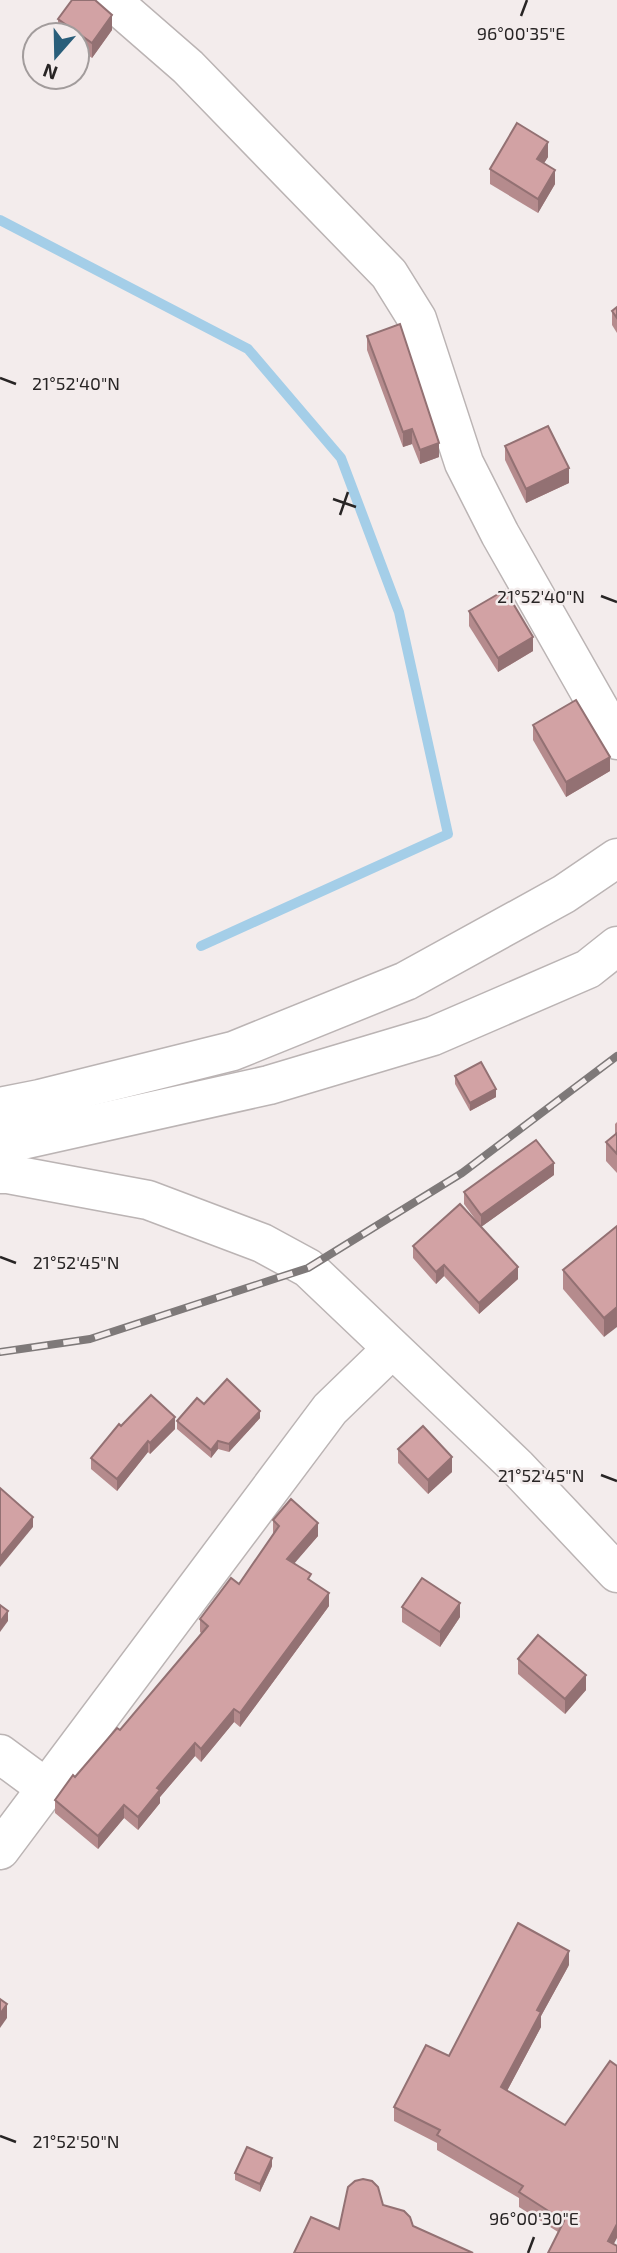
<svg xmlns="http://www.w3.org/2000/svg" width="617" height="2253" viewBox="0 0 617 2253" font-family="'Exo 2',sans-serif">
<rect width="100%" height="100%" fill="#f3ecec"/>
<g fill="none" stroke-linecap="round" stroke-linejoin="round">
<polyline stroke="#a4cee8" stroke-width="10" points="0,220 248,349 341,458 399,612 448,834 201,946"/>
<defs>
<g id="street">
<polyline points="111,0 188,67 389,274 417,319 464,463 500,534 617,740"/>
<polyline points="0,1754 46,1788"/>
<polyline points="0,1850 330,1409 391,1350"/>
</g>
<polyline id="secondary" points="0,1174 8,1174 148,1200 262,1243 308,1268 517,1467 617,1573"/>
<g id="primary">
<polyline points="0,1107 40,1099 233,1051 406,981 564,894 617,858"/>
<polyline points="0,1145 269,1085 433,1036 588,969 617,946"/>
</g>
</defs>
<use href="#street" stroke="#bbb4b4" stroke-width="41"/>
<use href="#secondary" stroke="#bbb4b4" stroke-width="41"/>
<use href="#primary" stroke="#bbb4b4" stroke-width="41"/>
<use href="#street" stroke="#fff" stroke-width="38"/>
<use href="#secondary" stroke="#fff" stroke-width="38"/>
<use href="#primary" stroke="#fff" stroke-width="38"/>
<defs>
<polyline id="rail" points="0,1352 90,1339 308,1268 462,1173 617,1056"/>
</defs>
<use href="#rail" stroke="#7e7979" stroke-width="8"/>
<use href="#rail" stroke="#f3ecec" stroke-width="5" stroke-dasharray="16" stroke-linecap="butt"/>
</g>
<g fill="#b58b8d">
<polygon points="58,19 112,30 92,58 77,47 77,35 59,35 58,34"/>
<polygon points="548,157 544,163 555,184 538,213 490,184 490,169"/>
<polygon points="617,307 617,333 612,325 612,311"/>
<polygon points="367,336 439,457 420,464 412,444 403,447 367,350"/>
<polygon points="505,446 569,483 526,503 505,460"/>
<polygon points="469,611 533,651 498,672 469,626"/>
<polygon points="533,725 610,771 566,797 533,740"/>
<polygon points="455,1076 496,1097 470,1111 455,1084"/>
<polygon points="617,1122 617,1173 606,1161 606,1142 615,1134 615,1124"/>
<polygon points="554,1175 481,1227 464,1204 464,1192"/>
<polygon points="617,1226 604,1337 563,1289 563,1270"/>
<polygon points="413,1246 518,1279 479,1314 444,1276 436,1284 413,1258"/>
<polygon points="204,1404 260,1418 229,1452 218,1449 211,1458 177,1429 177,1421"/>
<polygon points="121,1426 175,1429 150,1454 148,1452 117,1491 91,1469 91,1458"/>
<polygon points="398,1449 452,1472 428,1494 398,1463"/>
<polygon points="273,1520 318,1536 294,1563 311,1581 329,1606 240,1727 234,1722 201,1762 195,1756 160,1797 160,1803 138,1830 124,1818 98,1849 55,1813 55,1800 120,1730 202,1634 200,1632 200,1619 239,1584 274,1534 273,1533"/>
<polygon points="402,1607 460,1617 440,1647 402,1622"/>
<polygon points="518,1659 586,1690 565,1714 518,1674"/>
<polygon points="569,1965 541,2016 541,2027 507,2091 617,2238 558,2232 519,2207 519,2198 437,2150 437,2143 394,2121 394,2107 449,2056"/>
<polygon points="272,2166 260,2192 235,2180 235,2173"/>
</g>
<g fill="#937173">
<polygon points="112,15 112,30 92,58 92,43"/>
<polygon points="548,142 548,157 537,174 537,159"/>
<polygon points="555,170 555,184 538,213 538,199"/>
<polygon points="412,429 412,444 403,447 403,432"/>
<polygon points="439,443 439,457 420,464 420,450"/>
<polygon points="569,468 569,483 526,503 526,489"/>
<polygon points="533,637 533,651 498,672 498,658"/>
<polygon points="610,757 610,771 566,797 566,782"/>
<polygon points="496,1089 496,1097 470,1111 470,1103"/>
<polygon points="554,1163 554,1175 481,1227 481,1215"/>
<polygon points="444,1265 444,1276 436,1284 436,1272"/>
<polygon points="518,1267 518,1279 479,1314 479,1303"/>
<polygon points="617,1307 617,1327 604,1337 604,1318"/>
<polygon points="260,1411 260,1418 229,1452 229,1444"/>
<polygon points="175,1417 175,1429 150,1454 150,1443"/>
<polygon points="148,1441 148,1452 117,1491 117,1479"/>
<polygon points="218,1441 218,1449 211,1458 211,1450"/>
<polygon points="452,1457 452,1472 428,1494 428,1480"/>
<polygon points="33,1517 33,1527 0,1567 0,1557"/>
<polygon points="318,1523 318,1536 287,1572 287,1559"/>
<polygon points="329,1593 329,1606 240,1727 240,1713"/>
<polygon points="460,1603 460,1617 440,1647 440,1632"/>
<polygon points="8,1611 8,1621 0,1632 0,1622"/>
<polygon points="586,1675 586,1690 565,1714 565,1699"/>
<polygon points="234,1709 234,1722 201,1762 201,1749"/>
<polygon points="195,1743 195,1756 160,1797 160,1803 138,1830 138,1817 157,1788"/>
<polygon points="124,1805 124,1818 98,1849 98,1836"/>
<polygon points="569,1951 569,1965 541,2016 541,2027 501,2102 501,2087 537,2010"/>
<polygon points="7,2004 7,2018 0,2028 0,2014"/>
<polygon points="272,2158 272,2166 260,2192 260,2184"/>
<polygon points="617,2224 617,2238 609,2253 608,2241"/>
</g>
<g fill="#d2a2a4" stroke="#937173" stroke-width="2">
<polygon points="72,0 95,0 112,15 92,43 58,19"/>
<polygon points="517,123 548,142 537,159 555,170 538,199 490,169"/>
<polygon points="617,307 617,318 612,311"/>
<polygon points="400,324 439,443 420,450 412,429 403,432 367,336"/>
<polygon points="548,426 569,468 526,489 505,446"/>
<polygon points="505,590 533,637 498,658 469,611"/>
<polygon points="576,700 610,757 566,782 533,725"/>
<polygon points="481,1062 496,1089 470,1103 455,1076"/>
<polygon points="617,1133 617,1154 606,1142"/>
<polygon points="536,1140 554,1163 481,1215 464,1192"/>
<polygon points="460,1204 518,1267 479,1303 444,1265 436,1272 413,1246"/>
<polygon points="617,1226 617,1307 604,1318 563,1270"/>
<polygon points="227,1379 260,1411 229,1444 218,1441 211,1450 177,1421 197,1398 204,1404"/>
<polygon points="151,1395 175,1417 150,1443 148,1441 117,1479 91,1458 119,1424 121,1426"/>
<polygon points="423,1426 452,1457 428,1480 398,1449"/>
<polygon points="0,1488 33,1517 0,1557"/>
<polygon points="291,1499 318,1523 287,1559 311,1574 308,1579 329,1593 240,1713 234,1709 201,1749 195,1743 157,1788 160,1790 138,1817 124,1805 98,1836 55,1800 73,1775 75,1777 117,1728 120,1730 208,1626 200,1619 231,1578 239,1584 279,1526 273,1520"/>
<polygon points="422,1578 460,1603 440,1632 402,1607"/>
<polygon points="0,1605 8,1611 0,1622"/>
<polygon points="538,1635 586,1675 565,1699 518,1659"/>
<polygon points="518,1923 569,1951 537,2010 541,2012 501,2087 565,2125 610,2061 617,2066 617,2224 608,2241 617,2246 617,2253 548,2253 564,2221 519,2192 523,2186 437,2135 440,2130 394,2107 426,2045 449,2056"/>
<polygon points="0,1999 7,2004 0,2014"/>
<polygon points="247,2147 272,2158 260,2184 235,2173"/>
<polygon points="363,2179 372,2181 378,2187 383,2205 404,2211 410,2217 413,2226 473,2253 294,2253 311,2217 339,2229 348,2187 355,2181"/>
</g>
<path fill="none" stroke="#282525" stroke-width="2.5" d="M521,16L527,0M0,378L16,384M333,499L356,507M340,515L348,492M601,596L617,602M0,1257L16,1263M601,1475L617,1481M0,2136L16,2142M528,2253L534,2237"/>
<g font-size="18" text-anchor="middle" fill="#282525" stroke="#f3ecec" stroke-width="5" stroke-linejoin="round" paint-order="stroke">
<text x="521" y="40">96°00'35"E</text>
<text x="76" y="390">21°52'40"N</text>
<text x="541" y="603">21°52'40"N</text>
<text x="76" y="1269">21°52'45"N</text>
<text x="541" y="1482">21°52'45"N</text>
<text x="76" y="2148">21°52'50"N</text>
<text x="534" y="2225">96°00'30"E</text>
</g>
<g transform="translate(56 56) rotate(200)"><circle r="33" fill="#f3ecec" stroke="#a29c9c" stroke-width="2"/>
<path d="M0-5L12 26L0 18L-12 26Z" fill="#295e7a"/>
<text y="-10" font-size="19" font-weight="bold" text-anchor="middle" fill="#282525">N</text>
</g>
</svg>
